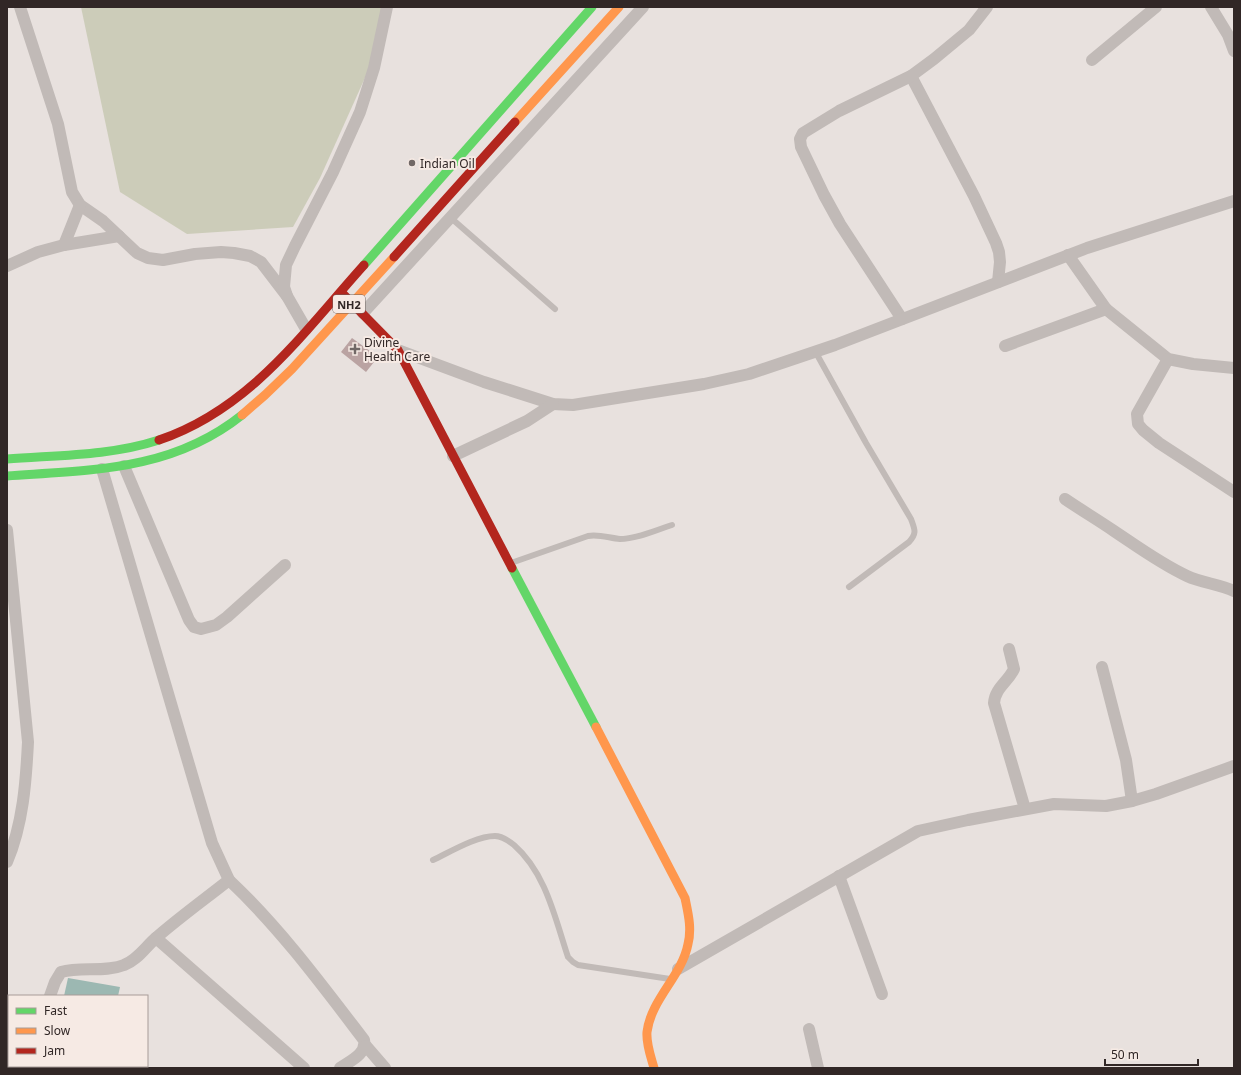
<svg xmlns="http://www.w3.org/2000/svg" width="1241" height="1075" viewBox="0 0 1241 1075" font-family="'Noto Sans',sans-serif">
<rect width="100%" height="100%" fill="#e8e1de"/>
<polygon fill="#ccccb9" points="81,7 390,7 386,31 320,178 293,227 187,234 120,192"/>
<polygon fill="#9cb8b2" points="68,978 120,987 118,996 64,996"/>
<polygon fill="#baa3a2" points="352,338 378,357 366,372 341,352"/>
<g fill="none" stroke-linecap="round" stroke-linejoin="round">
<g stroke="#c1bab7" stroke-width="6">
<polyline points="451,218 555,309"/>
<path d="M815,351L866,443L911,519C915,530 917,533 909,542L849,587"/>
<path d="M511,563L588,536C599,534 609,538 620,539C637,539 656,530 672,525"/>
<path d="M433,860C450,852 476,836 495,836C502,836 509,841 514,845C546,873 555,918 568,957L573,962L578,965L670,979"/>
<polyline points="45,1066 45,1068"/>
</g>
<g stroke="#c1bab7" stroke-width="12">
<polyline points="20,7 58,124 72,192 80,205 103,221 137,253 148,258 163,260 195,254 221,252 234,253 250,256 261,262 287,296"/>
<polyline points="1211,7 1228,35 1234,51"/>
<polyline points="1092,60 1156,7"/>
<polyline points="911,76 974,196 996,243 999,252 1000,262 998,282"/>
<polyline points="64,245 80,205"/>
<polyline points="1068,255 1106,309 1168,359 1193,364 1234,368"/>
<polyline points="7,266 38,252 64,245 119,236"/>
<polyline points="363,313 643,7"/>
<polyline points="902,319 840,224 824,195 801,147 800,139 803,133 839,111 911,76 934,59 969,30 987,7"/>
<polyline points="306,329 287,296 284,287 286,265 295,246 333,172 360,112 374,68 387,7"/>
<polyline points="1005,346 1106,309"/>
<polyline points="398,350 484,382 553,404 573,405 704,384 749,374 835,345 1087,248 1234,201"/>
<polyline points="1168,359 1137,414 1138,424 1143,430 1159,443 1234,492"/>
<polyline points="453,456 527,421 553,404"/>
<polyline points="124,466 189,620 194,627 201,629 216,625 227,617 285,565"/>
<path d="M1065,499C1081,510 1098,520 1114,531C1138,547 1161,564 1187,576C1202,583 1219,584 1234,591"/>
<path d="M7,530L28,742C26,782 23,824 7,862"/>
<path d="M1009,649L1014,669C1008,682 995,688 994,703L1025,809"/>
<polyline points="1102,667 1126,760 1132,801"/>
<polyline points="839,876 882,994"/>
<path d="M229,880C280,928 322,985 364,1040C367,1054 350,1061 340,1068"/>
<polyline points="156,938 304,1068"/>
<polyline points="678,969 918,831 968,820 1054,804 1106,806 1132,801 1156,794 1234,766"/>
<path d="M50,996L55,982L61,972C81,966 104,973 124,965C138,960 146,946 157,937C180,917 205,899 229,880L212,843L102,469"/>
<polyline points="809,1029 818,1068"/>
<polyline points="366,1046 385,1068"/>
<polyline points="7,1059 9,1058"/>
</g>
<g stroke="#63d668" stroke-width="9">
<polyline points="364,265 592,7"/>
<path d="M7,459C58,455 110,456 159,440"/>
<path d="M7,476C92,470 172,471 242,415"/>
<polyline points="512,568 596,727"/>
</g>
<g stroke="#ff974d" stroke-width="9">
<polyline points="515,122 619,7"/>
<polyline points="242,415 265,395 292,369 394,257"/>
<path d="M596,727L685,898C688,913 692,928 688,944C682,976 651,999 647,1032C646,1044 651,1057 654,1068"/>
</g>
<g stroke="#b3261e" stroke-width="9">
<polyline points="394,257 515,122"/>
<polyline points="343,294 398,350 512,568"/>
<path d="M159,440C250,409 302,334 364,265"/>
</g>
</g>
<g fill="#716866" stroke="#f6eae4" stroke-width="1.5">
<circle cx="412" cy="163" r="4"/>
<path d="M353 343h4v4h4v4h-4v4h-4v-4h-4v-4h4z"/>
</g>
<g text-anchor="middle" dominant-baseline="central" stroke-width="4" stroke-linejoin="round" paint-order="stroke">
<rect fill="#f6eae4" stroke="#6c625f" stroke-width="1" x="333" y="295" width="32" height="18" rx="3"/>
<g font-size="11" font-weight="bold" fill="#312726">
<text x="349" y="304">NH2</text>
</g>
<g font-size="12" fill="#312726" stroke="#f6eae4" text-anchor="start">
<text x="420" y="163">Indian Oil</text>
<text x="364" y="342">Divine<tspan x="364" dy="14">Health Care</tspan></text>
</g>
</g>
<rect width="1241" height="1075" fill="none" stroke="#312726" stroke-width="16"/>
<rect x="8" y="995" width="140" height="72" fill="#f6eae4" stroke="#a79c98"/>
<rect x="16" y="1008" width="20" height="6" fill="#63d668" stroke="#a79c98"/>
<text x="44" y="1015" font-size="12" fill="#312726">Fast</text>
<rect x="16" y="1028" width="20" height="6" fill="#ff974d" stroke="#a79c98"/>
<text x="44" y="1035" font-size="12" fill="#312726">Slow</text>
<rect x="16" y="1048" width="20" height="6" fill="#b3261e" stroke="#a79c98"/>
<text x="44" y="1055" font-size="12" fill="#312726">Jam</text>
<path d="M1105 1059v6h93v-6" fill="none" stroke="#312726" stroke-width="2"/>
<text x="1111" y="1059" font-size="12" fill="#312726" stroke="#f6eae4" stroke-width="3" paint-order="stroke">50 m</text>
</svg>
